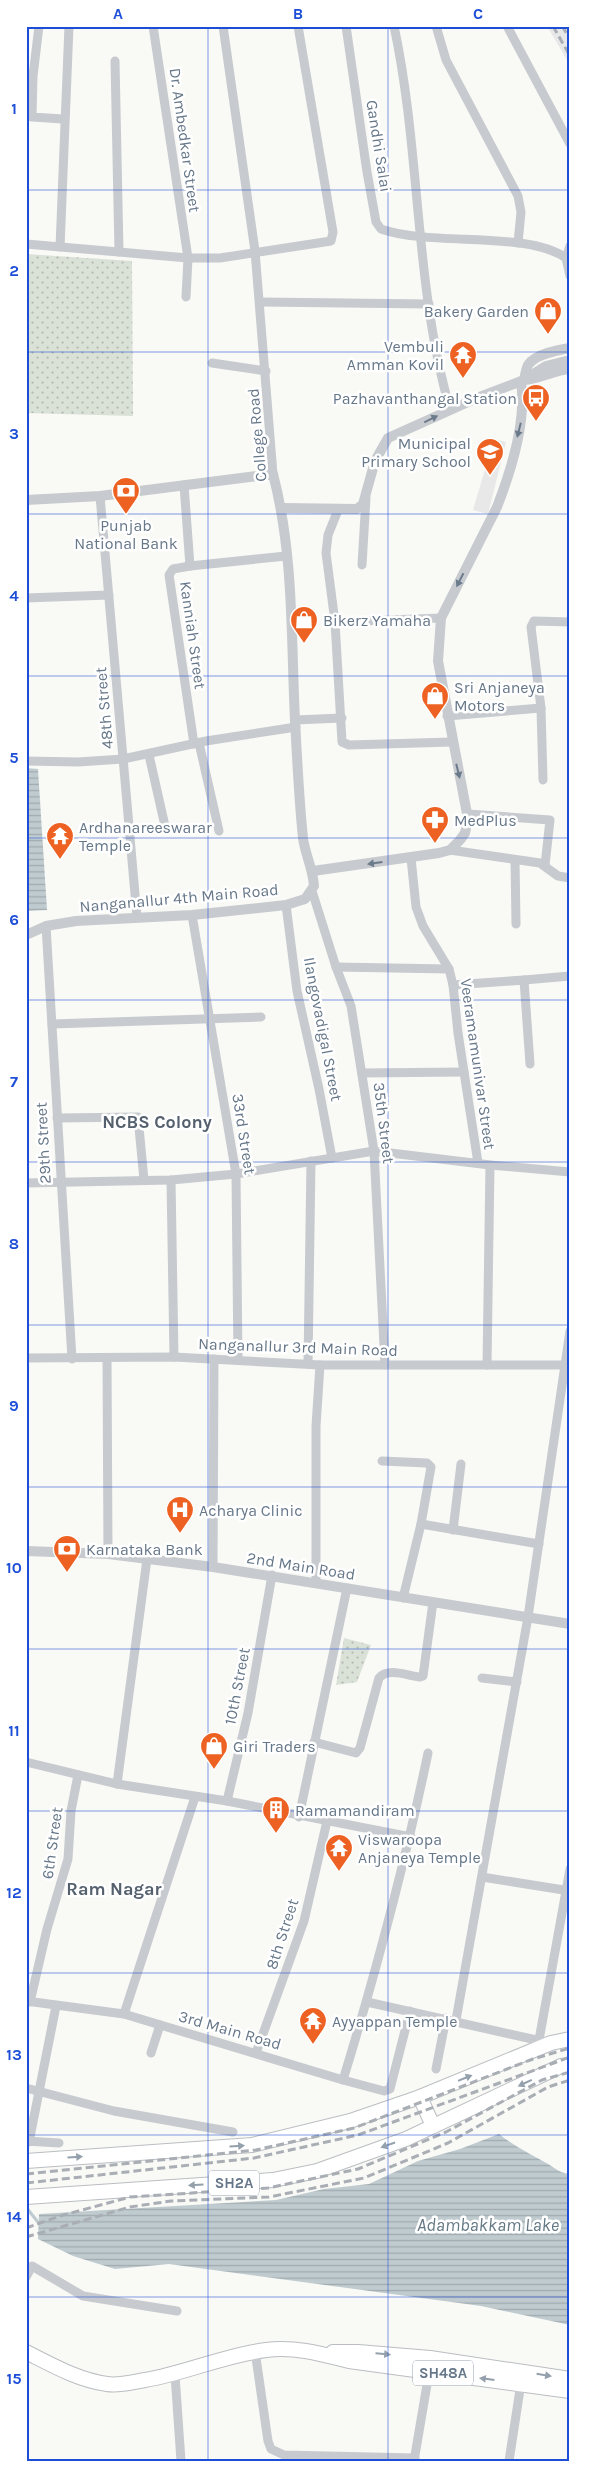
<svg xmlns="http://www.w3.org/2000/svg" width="596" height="2487" viewBox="0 0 596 2487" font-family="Karla,sans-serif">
<defs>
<pattern id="park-dots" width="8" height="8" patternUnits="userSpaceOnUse" patternTransform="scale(1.25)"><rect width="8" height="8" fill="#dae1d7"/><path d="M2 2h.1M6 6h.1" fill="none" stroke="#b5bbb4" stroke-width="1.8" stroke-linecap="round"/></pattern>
<pattern id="water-rules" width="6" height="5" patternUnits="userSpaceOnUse" patternTransform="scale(1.25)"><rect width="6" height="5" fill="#c0cbd0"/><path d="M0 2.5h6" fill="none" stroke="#a0aaaf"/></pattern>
</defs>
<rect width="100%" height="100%" fill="#f9f9f6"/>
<g fill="#e7e8e7">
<polygon points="547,26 570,26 570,65"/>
<polygon points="494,439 506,442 488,514 473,510"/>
</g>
<g fill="url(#park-dots)">
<polygon points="26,254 132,261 133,416 26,413"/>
<polygon points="344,1638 371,1645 357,1682 336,1685"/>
</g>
<g fill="url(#water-rules)">
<polygon points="26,768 38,769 47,910 26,911"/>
<path d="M499,2134C515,2147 531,2154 548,2164C556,2169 560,2173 570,2174V2325L481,2306L169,2264L115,2269L73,2256L38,2239L39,2214L276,2200L324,2189L369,2184L418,2161L460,2149Z"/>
</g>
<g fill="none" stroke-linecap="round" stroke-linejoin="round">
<polyline stroke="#c0cbd0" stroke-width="3" points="26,2207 41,2226"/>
<defs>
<g id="primary">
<polyline points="420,2097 433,2126"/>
<polyline points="26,2161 252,2145 350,2121 420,2097 551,2043 570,2039"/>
<polyline points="26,2197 273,2180 317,2171 406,2139 561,2066 570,2065"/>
<path d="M26,2352C52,2365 78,2380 107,2384C120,2386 132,2382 145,2380C186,2373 225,2355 266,2350C294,2346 322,2354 349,2361L570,2391"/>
<polyline points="333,2352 358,2352 430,2358 570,2379"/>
</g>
</defs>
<use href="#primary" stroke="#babec2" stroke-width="16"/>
<g stroke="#c7cace" stroke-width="9">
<polyline points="39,26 33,76 32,117 63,119"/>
<polyline points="153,26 188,258 186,297"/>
<polyline points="223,26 255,251 273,474"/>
<path d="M346,26L367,172L376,222L381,229C432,247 526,230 566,258L570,276"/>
<path d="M394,26C421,152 414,285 450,409"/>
<polyline points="436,26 446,60 518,196 521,212 518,243"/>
<polyline points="507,26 570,144"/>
<polyline points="115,61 119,252"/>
<polyline points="26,244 188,258 220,258 331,241 333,232 298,26"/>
<polyline points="60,247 69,26"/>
<polyline points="566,258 570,246"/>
<polyline points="261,302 429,304"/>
<polyline points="212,363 266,371"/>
<polyline points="184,485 190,566 173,569 169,575 194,744"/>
<polyline points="100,496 137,917"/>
<polyline points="338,510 328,535 326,553 335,622 342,742 349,745 452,742"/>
<polyline points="362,565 366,498"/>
<polyline points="190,566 286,556"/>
<polyline points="26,598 109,595"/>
<polyline points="335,622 441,618"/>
<polyline points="447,716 541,708"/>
<polyline points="295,720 342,718"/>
<polyline points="199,743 219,831"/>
<polyline points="149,755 165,826"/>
<polyline points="26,761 78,762 123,759 206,741 296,727"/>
<polyline points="543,780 541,708 531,627 534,621 570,622"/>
<polyline points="468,814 550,820 545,865"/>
<polyline points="450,850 540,863 558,876 570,878"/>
<polyline points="411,858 416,907 423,926 449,969 453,985 458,1033 478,1163"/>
<polyline points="515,860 516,924"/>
<polyline points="312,891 336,967 351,1006 374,1151 385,1365"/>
<polyline points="286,905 297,991 319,1089 332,1158"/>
<polyline points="192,915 236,1174 238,1360"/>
<polyline points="46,926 72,1359"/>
<polyline points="336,967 449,969"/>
<polyline points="524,980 570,976"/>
<polyline points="453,985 524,980 530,1064"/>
<polyline points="52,1024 261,1017"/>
<polyline points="362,1073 464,1072"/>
<polyline points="57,1118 138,1117 144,1180"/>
<polyline points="171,1180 174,1357"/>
<polyline points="26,1183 171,1180 236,1174 374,1151 490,1165 570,1172"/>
<polyline points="26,1358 174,1357 320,1365 570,1365"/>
<polyline points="107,1358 108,1554"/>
<polyline points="308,1364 311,1161"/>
<polyline points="487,1365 490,1165"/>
<polyline points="382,1461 427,1463 431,1467 421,1524 403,1598"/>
<polyline points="421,1524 539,1544"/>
<polyline points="453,1530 461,1464"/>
<polyline points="213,1567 214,1359"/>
<polyline points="316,1582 316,1426 320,1365"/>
<polyline points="482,1678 517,1682"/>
<path d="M314,1742L356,1753L360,1748L379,1678C388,1667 408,1676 420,1677L423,1676L433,1602"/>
<polyline points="26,1762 117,1784 227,1801 411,1837"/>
<polyline points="117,1784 147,1559"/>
<polyline points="227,1801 248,1713 272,1575"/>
<polyline points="299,1817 347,1588"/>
<polyline points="482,1877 570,1891"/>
<path d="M26,2001L124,2014L343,2080C376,1972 405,1863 428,1753"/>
<polyline points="30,2002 47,1929 68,1859 71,1811 78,1775"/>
<polyline points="367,2002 550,2043"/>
<polyline points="124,2014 195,1797"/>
<polyline points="456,2020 528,1617 570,1331"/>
<polyline points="539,2040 570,1869"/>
<polyline points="151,2053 160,2025"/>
<polyline points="256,2053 304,1921 327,1821"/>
<polyline points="436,2069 446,2018"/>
<polyline points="343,2080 384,2091 390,2089 410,2011"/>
<polyline points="26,2088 114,2111 233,2132"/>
<polyline points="26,2141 59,2143"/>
<polyline points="29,2142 56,2006"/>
<polyline points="26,2277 32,2266 83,2296 177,2311"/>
<polyline points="255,2351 268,2441 271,2449 284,2455 415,2458"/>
<polyline points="175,2375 181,2461"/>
<polyline points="414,2461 430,2367"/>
<polyline points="509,2461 521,2383"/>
</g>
<g stroke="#c7cace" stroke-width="10">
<path d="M570,348C558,350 535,354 528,365C526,369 525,376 524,380C540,379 554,370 570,369"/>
<path d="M26,500L100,496L273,474C294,554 291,639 295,720C297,759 299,799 303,838C305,854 313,869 314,886L305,899L286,905L192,915L76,921L46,926L26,935"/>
<polyline points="282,508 357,509 363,504 375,461 388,438 477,398 524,380 546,366 570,360"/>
<path d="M313,871L439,853L450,850L460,840L465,833L468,819L438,661L441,618L497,507C511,471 527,421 521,382"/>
<polyline points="26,1551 108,1554 213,1567 570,1624"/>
</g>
<use href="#primary" stroke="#fff" stroke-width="14"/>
<g stroke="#a9aeb5" stroke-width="3" stroke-dasharray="8 4" stroke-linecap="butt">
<polyline points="553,26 570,56"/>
<polyline points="562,26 570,39"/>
<polyline points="26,2174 256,2150 354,2128 533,2059 570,2048"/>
<polyline points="26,2183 254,2158 358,2135 570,2057"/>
<polyline points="26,2228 60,2216 130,2197 268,2188 358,2169 446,2132 542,2080 570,2072"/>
<polyline points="26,2237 130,2207 171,2201 269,2197 364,2178 448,2143 548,2087 570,2080"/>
</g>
</g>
<defs><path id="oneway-solid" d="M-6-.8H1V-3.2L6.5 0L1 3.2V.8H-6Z" transform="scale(1.25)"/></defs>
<g fill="#6b7b8c">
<use href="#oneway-solid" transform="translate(431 419) rotate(-26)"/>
<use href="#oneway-solid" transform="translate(519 430) rotate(104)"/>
<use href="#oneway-solid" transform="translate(460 580) rotate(117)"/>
<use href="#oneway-solid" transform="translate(458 771) rotate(76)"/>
<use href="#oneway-solid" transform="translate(375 863) rotate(172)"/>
</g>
<g fill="#94a0ac">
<use href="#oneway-solid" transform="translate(465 2078) rotate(-22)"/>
<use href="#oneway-solid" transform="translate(525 2083) rotate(155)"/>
<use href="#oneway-solid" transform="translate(388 2145) rotate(161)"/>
<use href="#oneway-solid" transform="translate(237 2146) rotate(-4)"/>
<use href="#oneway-solid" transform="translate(75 2157) rotate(-4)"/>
<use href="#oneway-solid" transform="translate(196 2185) rotate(176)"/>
<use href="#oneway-solid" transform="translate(383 2354) rotate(5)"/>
<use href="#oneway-solid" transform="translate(544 2375) rotate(9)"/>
<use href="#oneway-solid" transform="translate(487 2379) rotate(-173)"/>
</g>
<path fill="none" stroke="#1d4ed8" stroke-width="1" stroke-opacity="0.55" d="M208,26V2461M388,26V2461M26,190H570M26,352H570M26,514H570M26,676H570M26,838H570M26,1000H570M26,1162H570M26,1325H570M26,1487H570M26,1649H570M26,1811H570M26,1973H570M26,2135H570M26,2297H570"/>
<defs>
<symbol id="shop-pin" viewBox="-11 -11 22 30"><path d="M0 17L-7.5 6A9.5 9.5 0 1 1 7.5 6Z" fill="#ed6222" stroke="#fff"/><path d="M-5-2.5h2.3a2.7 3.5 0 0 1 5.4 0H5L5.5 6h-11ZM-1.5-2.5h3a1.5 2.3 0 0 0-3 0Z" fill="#fff"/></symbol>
<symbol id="temple-pin" viewBox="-11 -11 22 30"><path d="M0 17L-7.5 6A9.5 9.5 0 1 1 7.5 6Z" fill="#ed6222" stroke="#fff"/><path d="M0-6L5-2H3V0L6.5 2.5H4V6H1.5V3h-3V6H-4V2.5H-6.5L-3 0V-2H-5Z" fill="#fff"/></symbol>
<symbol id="bus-pin" viewBox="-11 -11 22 30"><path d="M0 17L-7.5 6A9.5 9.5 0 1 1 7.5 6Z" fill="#ed6222" stroke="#fff"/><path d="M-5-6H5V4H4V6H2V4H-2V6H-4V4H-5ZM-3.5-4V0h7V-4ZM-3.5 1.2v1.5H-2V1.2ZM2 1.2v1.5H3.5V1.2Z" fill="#fff"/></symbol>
<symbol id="school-pin" viewBox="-11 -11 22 30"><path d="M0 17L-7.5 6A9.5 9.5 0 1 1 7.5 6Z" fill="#ed6222" stroke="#fff"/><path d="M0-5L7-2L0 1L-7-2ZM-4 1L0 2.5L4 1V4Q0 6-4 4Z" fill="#fff"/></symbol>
<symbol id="bank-pin" viewBox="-11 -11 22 30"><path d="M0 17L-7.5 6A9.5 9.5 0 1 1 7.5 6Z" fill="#ed6222" stroke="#fff"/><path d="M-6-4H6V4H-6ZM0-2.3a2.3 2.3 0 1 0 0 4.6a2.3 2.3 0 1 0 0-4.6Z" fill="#fff"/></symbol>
<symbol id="pharmacy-pin" viewBox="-11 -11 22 30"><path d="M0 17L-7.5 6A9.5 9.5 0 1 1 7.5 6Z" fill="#ed6222" stroke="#fff"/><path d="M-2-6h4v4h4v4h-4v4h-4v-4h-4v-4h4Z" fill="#fff"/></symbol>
<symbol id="hospital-pin" viewBox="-11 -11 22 30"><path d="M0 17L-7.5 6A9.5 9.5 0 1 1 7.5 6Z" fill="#ed6222" stroke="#fff"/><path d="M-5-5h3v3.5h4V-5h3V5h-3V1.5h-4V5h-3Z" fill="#fff"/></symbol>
<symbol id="building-pin" viewBox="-11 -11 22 30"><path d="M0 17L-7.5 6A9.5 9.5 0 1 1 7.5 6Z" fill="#ed6222" stroke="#fff"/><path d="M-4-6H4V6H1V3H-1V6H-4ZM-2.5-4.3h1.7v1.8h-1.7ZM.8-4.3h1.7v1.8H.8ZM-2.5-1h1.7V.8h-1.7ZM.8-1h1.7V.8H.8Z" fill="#fff"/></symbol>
</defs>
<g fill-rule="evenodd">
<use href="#shop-pin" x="532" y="295" width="32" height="43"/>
<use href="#temple-pin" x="447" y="339" width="32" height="43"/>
<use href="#bus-pin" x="520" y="382" width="32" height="43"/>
<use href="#school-pin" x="474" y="436" width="32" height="43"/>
<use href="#bank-pin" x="110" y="475" width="32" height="43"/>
<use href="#shop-pin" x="288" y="604" width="32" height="43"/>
<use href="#shop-pin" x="419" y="680" width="32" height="43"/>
<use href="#pharmacy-pin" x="419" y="804" width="32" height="43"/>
<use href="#temple-pin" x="44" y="820" width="32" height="43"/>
<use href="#hospital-pin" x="164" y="1494" width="32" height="43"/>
<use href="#bank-pin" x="51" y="1533" width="32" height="43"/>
<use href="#shop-pin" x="198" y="1730" width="32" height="43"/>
<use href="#building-pin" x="260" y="1794" width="32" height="43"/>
<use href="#temple-pin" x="323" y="1832" width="32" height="43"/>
<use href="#temple-pin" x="297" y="2005" width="32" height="43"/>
</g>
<g text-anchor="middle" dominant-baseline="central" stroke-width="5" stroke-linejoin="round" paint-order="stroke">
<g fill="#fff" stroke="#94a0ac" stroke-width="1">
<rect x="209" y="2170.5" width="50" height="25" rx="4"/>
<rect x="413" y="2360.5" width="60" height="25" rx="4"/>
</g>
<g font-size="15" font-weight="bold" fill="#667789">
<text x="234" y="2183">SH2A</text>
<text x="443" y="2373">SH48A</text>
</g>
<g font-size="16" fill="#667789" stroke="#fff">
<text transform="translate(185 140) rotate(82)">Dr. Ambedkar Street</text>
<text transform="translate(379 146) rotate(81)">Gandhi Salai</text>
<text transform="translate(257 435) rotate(-95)">College Road</text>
<text transform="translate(193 635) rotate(82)">Kanniah Street</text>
<text transform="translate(104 708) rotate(-95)">48th Street</text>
<text transform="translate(179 898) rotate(-5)">Nanganallur 4th Main Road</text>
<text transform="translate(323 1029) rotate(79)">Ilangovadigal Street</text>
<text transform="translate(478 1064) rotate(82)">Veeramamunivar Street</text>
<text transform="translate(384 1123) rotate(83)">35th Street</text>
<text transform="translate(244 1134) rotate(81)">33rd Street</text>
<text transform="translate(43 1143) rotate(-93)">29th Street</text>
<text transform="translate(298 1347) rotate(2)">Nanganallur 3rd Main Road</text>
<text transform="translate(301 1566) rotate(9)">2nd Main Road</text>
<text transform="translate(237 1686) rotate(-79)">10th Street</text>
<text transform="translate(52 1843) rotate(-82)">6th Street</text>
<text transform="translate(282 1934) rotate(-72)">8th Street</text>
<text transform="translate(230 2030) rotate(16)">3rd Main Road</text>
</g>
<g font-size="16" fill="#667789" stroke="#fff" text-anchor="start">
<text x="529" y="311" text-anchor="end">Bakery Garden</text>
<text x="444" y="346" text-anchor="end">Vembuli<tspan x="444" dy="18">Amman Kovil</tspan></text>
<text x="517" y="398" text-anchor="end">Pazhavanthangal Station</text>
<text x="471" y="443" text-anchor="end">Municipal<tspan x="471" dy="18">Primary School</tspan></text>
<text x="126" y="525" text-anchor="middle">Punjab<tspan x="126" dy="18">National Bank</tspan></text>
<text x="323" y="620">Bikerz Yamaha</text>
<text x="454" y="687">Sri Anjaneya<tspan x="454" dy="18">Motors</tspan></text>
<text x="454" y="820">MedPlus</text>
<text x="79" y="827">Ardhanareeswarar<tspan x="79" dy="18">Temple</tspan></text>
<text x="199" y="1510">Acharya Clinic</text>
<text x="86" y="1549">Karnataka Bank</text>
<text x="233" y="1746">Giri Traders</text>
<text x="295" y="1810">Ramamandiram</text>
<text x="358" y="1839">Viswaroopa<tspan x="358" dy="18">Anjaneya Temple</tspan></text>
<text x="332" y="2021">Ayyappan Temple</text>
</g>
<g font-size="18" font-weight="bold" fill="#55616e" stroke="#fff">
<text x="157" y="1122">NCBS Colony</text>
<text x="114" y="1889">Ram Nagar</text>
</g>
<g font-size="18" font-style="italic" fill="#627884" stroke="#fff">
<text x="488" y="2225">Adambakkam Lake</text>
</g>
</g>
<rect width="596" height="2487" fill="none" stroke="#ffffff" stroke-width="55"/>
<rect x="28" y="28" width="540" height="2432" fill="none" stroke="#1d4ed8" stroke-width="2"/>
<g font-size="16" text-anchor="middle" font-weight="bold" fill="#1d4ed8">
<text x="118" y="19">A</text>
<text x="298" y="19">B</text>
<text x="478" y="19">C</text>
<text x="14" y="114">1</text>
<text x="14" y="276">2</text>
<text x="14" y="439">3</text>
<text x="14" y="601">4</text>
<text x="14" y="763">5</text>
<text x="14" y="925">6</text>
<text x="14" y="1087">7</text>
<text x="14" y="1249">8</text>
<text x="14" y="1411">9</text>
<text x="14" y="1573">10</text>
<text x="14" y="1736">11</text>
<text x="14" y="1898">12</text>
<text x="14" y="2060">13</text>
<text x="14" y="2222">14</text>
<text x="14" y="2384">15</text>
</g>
</svg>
